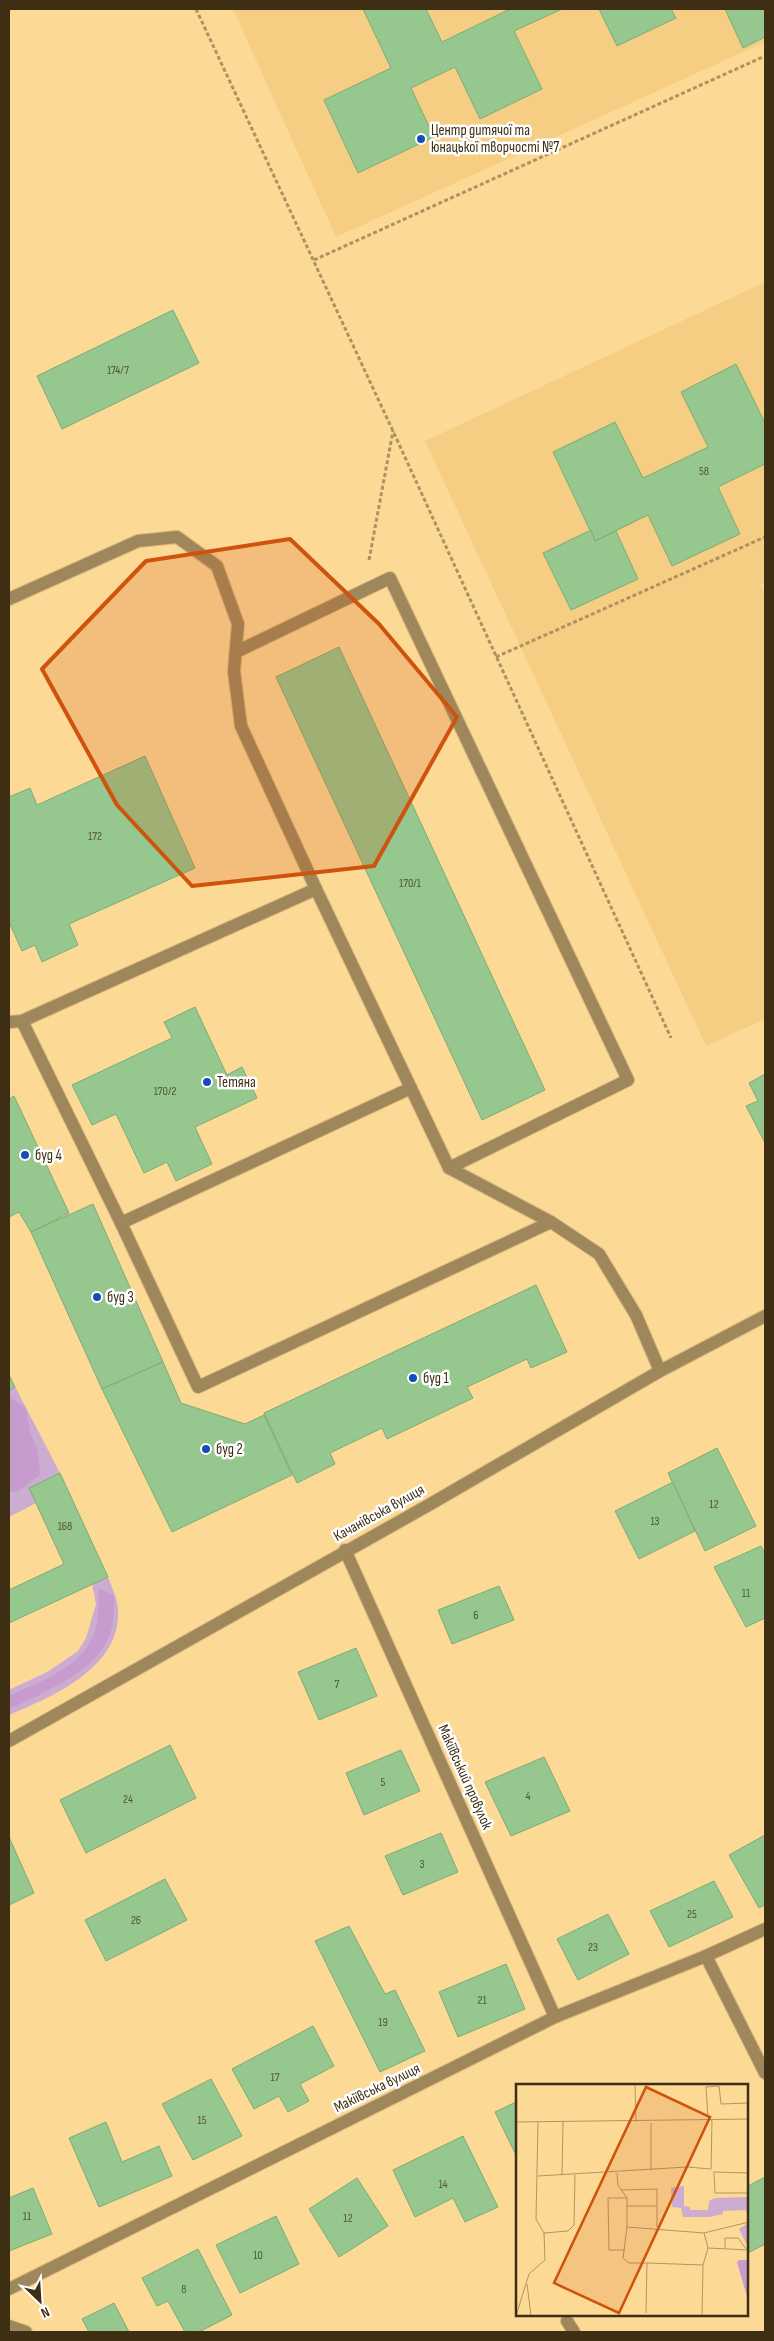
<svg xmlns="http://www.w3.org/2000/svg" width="774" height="2341" viewBox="0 0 774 2341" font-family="'Sofia Sans Condensed',sans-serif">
<rect width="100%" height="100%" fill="#fdd996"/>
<g fill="#f6ce83">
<polygon points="233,9 765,9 765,42 336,237"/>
<polygon points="765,282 765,583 761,585 765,594 765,1019 706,1046 425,441"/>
</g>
<g fill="#ccacd1">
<polygon points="9,1375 60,1473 29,1488 36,1503 9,1517"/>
<path d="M108,1577C111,1585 115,1594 117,1602C128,1664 55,1696 9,1715V1690L49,1671L78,1651L86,1638L96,1604L92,1584Z"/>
</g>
<g fill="#c69bcd">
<polygon points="9,1397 26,1408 30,1432 38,1451 40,1475 17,1492 9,1491"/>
<path d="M99,1589L114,1595C114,1608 114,1622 110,1634C99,1670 40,1695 9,1709V1696C41,1681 83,1668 95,1631C99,1619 98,1602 99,1589Z"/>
</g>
<g fill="#95c78f" stroke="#7bac76">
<polygon points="363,9 426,9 442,42 510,9 562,9 514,31 542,89 480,119 455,67 411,88 434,137 358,173 324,100 391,68"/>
<polygon points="599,9 671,9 676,18 617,46"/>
<polygon points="725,9 765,9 765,37 743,48"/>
<polygon points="173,310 199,363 62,429 37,376"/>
<polygon points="736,364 765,423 765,464 718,487 740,534 672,566 648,515 595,541 553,452 615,422 643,478 708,447 681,392"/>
<polygon points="591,530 595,541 616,531 638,579 571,610 543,553"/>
<polygon points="339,647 545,1090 482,1120 276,677"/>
<polygon points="145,756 195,868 69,924 78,945 42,962 35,945 22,951 9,922 9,797 30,788 37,805"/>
<polygon points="195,1007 227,1075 242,1067 257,1098 195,1127 212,1164 176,1181 167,1162 144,1173 116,1114 92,1125 72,1085 172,1038 164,1022"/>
<polygon points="765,1074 765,1143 746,1106 758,1101 749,1083"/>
<polygon points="14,1096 69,1213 31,1232 19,1212 9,1217 9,1099"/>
<polygon points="93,1204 163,1362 102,1389 31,1232"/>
<polygon points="536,1285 567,1352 531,1368 527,1359 467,1387 473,1398 387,1439 382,1428 330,1453 335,1464 297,1483 264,1413"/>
<polygon points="163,1362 181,1403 245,1424 264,1415 292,1475 172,1532 102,1389"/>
<polygon points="9,1375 15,1387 9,1390"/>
<polygon points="717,1448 756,1526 705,1551 668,1473"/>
<polygon points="60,1473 108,1577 9,1623 9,1590 64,1564 29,1488"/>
<polygon points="673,1482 695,1531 639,1559 615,1511"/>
<polygon points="761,1546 765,1554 765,1618 746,1627 714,1567"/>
<polygon points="499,1586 514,1620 452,1644 438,1610"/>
<polygon points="356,1648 377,1696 319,1720 298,1672"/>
<polygon points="170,1745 196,1798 86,1853 60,1800"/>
<polygon points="401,1750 420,1791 364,1815 346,1773"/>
<polygon points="544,1757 570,1811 511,1836 485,1782"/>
<polygon points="441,1833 458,1872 403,1895 385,1856"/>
<polygon points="765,1835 765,1905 759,1908 729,1855"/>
<polygon points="9,1837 34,1893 9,1905"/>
<polygon points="165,1879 187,1920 106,1961 85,1920"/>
<polygon points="714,1881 733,1917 669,1947 650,1911"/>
<polygon points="608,1914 629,1954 578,1980 557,1939"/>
<polygon points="349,1926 385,1994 395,1990 425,2051 380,2072 315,1941"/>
<polygon points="506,1964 525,2009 458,2037 439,1992"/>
<polygon points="313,2026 334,2066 300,2084 309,2101 288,2112 279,2096 254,2109 232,2069"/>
<polygon points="211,2079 242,2136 193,2160 162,2104"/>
<polygon points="518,2101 518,2151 515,2153 495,2112"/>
<polygon points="106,2122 122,2162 159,2146 172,2176 99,2207 69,2138"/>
<polygon points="463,2136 498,2207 465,2222 453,2198 415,2217 393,2170"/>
<polygon points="765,2177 765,2244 748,2253 748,2186"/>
<polygon points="357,2178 388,2226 339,2257 309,2209"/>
<polygon points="33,2188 52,2234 9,2251 9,2198"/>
<polygon points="276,2216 299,2264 240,2293 216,2245"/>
<polygon points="198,2249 232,2315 199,2332 185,2332 168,2301 157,2306 142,2278"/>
<polygon points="114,2303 129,2332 89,2332 82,2319"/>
</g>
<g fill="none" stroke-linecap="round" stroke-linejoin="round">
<defs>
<g id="minor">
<polyline points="9,599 138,541 177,537 217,566 238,624 234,671 241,726 316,889"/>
<polyline points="236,652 390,578 628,1080 449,1168"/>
<polyline points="22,1021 121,1223 198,1387 551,1222"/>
<polyline points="9,1022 22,1021 316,889 449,1168 551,1222 599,1254 636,1315 660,1371"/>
<polyline points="121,1223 411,1088"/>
<polyline points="345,1550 555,2017"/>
<polyline points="9,1741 427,1506 660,1371 765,1316"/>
<polyline points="706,1956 765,2073"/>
<polyline points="9,2289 555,2017 706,1956 765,1929"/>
<polyline points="567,2321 574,2332"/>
<polyline points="9,2326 26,2332"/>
</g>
</defs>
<use href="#minor" stroke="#d7b77c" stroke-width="14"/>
<g stroke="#ad9260" stroke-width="3" stroke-dasharray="4 2.5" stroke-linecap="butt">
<polyline points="196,9 393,431 671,1038"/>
<polyline points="314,260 765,56"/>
<polyline points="369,560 393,431"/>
<polyline points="496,657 765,537"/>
</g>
<use href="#minor" stroke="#9f875c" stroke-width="12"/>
</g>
<path fill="#ce530d" fill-opacity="0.2" stroke="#ce530d" stroke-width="4" stroke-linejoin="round" d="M290,539L379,624L457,717L374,866L192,886L117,805L42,669L146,561Z"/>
<g fill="#154cb8" stroke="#fff" stroke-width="2">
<circle cx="421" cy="139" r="5"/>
<circle cx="207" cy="1082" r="5"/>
<circle cx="25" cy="1155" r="5"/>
<circle cx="97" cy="1297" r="5"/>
<circle cx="413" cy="1378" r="5"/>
<circle cx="206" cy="1449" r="5"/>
</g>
<g text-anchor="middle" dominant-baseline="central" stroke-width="5" stroke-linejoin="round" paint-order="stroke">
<g font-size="12" fill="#545533">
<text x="118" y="370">174/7</text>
<text x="704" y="471">58</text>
<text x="95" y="836">172</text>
<text x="410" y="883">170/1</text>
<text x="165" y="1091">170/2</text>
<text x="714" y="1504">12</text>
<text x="655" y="1521">13</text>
<text x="65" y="1526">168</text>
<text x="746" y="1593">11</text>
<text x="476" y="1615">6</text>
<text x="337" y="1684">7</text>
<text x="383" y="1782">5</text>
<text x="528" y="1796">4</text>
<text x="128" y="1799">24</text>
<text x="422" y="1864">3</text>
<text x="692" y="1914">25</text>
<text x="136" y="1920">26</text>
<text x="593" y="1947">23</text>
<text x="482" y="2000">21</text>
<text x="383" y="2022">19</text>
<text x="275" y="2077">17</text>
<text x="202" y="2120">15</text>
<text x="443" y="2184">14</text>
<text x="27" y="2216">11</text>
<text x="348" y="2218">12</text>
<text x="258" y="2255">10</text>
<text x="184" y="2289">8</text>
</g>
<g font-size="15" fill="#3e2f14" stroke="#fff" text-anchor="start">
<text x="431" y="130">Центр дитячої та<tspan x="431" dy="17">юнацької творчості №7</tspan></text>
<text x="217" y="1082">Тетяна</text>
<text x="35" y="1155">буд 4</text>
<text x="107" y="1297">буд 3</text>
<text x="423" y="1378">буд 1</text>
<text x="216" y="1449">буд 2</text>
</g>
<g font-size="15" fill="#3e2f14" stroke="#fff">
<text transform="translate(379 1513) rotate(-29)">Качанівська вулиця</text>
<text transform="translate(465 1777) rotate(66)">Макіївський провулок</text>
<text transform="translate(377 2088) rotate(-26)">Макіївська вулиця</text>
</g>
</g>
<g transform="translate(516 2084)">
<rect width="232" height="232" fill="#fdd996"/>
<path d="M168,102V122L174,123V126H192L193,117L199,114L232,113V131L229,126L207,127V130L193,133H167L165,124L156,123L155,104ZM232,139V163L223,145Z" fill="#ccacd1"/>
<path d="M223,176H232V216L221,178Z" fill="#c69bcd"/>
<path fill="none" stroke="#b19562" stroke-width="1" d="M119,0L120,38M0,38L233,35M135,86V39M197,88L233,89M101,89L102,101L111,114V143L188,149L233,138M198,89L199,109H233M46,91L47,38M22,92L171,83L195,85L196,37L192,33L190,3L203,2L205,20L233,19M105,106L141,105V143M111,122H141M111,143L107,174L113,179H131M28,149L52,147L58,141L59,91M188,149L192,164L233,166M209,164V154H222L230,165M109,166H93L92,114H111M11,200L15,232M130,229L131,179L187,181M0,232L13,190L29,176L28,149L20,135L22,38M186,232L187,181L192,164"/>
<path fill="#ce530d" fill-opacity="0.15" stroke="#ce530d" stroke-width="2.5" d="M130,3L194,33L103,229L38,199Z"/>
<rect width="232" height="232" fill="none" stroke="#3e2f14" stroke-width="2.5"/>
</g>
<rect width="774" height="2341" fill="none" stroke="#3e2f14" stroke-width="20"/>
<g transform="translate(40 2301) rotate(155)" stroke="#ffffff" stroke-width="4" paint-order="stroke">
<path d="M0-4L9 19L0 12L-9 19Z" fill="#3e2f14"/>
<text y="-8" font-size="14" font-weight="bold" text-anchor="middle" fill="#3e2f14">N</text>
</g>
</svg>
